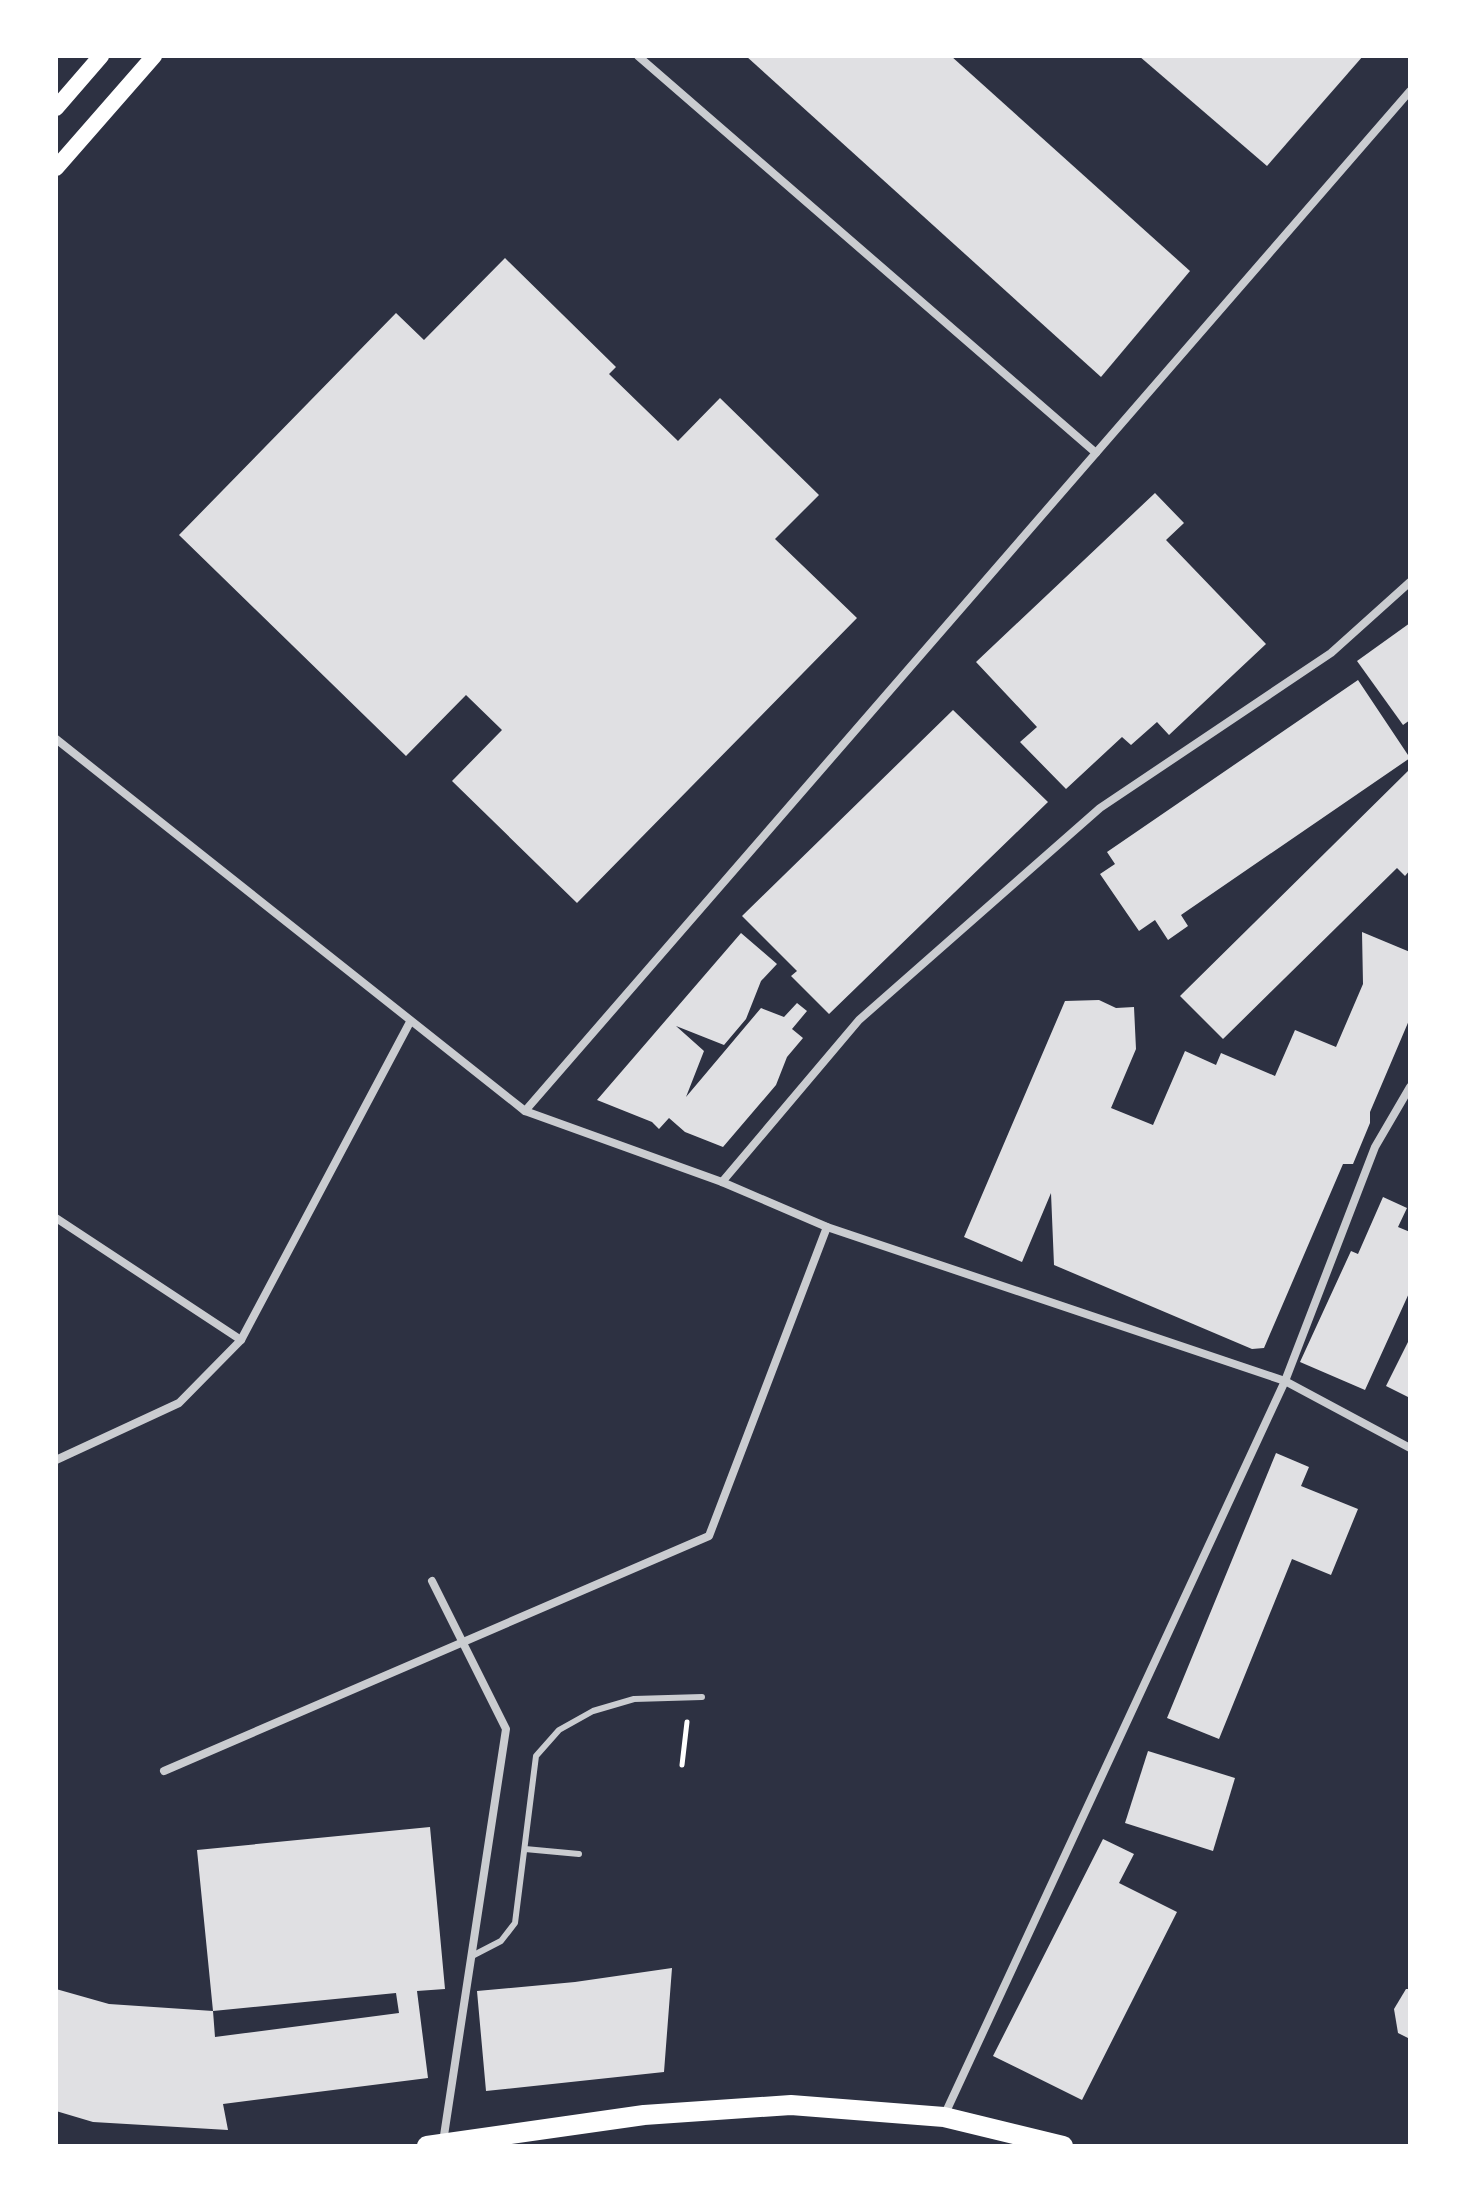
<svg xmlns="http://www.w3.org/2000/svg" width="1466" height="2202" viewBox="0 0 1466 2202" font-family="Roboto,sans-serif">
<rect width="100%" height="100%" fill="#2d3142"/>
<g fill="#e0e0e3">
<polygon points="746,56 951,56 1190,271 1101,377"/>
<polygon points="1139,56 1363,56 1267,166"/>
<polygon points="505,258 616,367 609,374 678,441 720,398 819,495 775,539 857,618 577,903 452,781 502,730 466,695 406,756 179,535 396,313 424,340"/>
<polygon points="1155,493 1184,523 1166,540 1266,644 1169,735 1157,722 1131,745 1122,737 1066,789 1020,742 1037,727 976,662"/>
<polygon points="1410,623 1410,720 1403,725 1357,661"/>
<polygon points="1358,680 1410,758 1181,915 1188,926 1168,940 1155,920 1139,931 1100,874 1115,864 1107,852"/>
<polygon points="953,710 1048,802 829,1014 791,976 797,971 742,916"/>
<polygon points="1410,769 1410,870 1405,876 1397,868 1223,1039 1180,996"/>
<polygon points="1362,932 1410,952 1410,1018 1370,1112 1370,1123 1353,1164 1343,1164 1264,1348 1252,1349 1054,1265 1051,1193 1022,1262 964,1237 1065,1001 1099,1000 1116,1008 1134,1007 1136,1049 1111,1108 1153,1125 1185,1051 1216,1065 1221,1053 1275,1076 1295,1030 1336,1047 1363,984"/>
<polygon points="741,933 777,964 761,981 746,1019 724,1045 676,1026 704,1051 686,1097 761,1008 784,1017 797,1003 807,1011 792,1029 803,1038 787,1057 776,1085 723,1147 685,1132 669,1118 659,1129 652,1122 597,1100"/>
<polygon points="1383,1197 1407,1208 1398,1227 1410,1232 1410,1291 1365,1390 1300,1362 1351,1251 1358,1254"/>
<polygon points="1410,1338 1410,1398 1386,1386"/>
<polygon points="1276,1453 1309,1467 1301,1486 1358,1509 1331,1575 1292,1559 1219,1739 1167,1718"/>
<polygon points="1148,1751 1235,1778 1213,1851 1125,1823"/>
<polygon points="430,1827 445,1989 417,1991 428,2078 223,2104 228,2130 93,2122 56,2111 56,1989 109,2004 213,2011 215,2037 399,2013 396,1993 213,2011 197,1850"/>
<polygon points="1103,1839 1134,1854 1119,1883 1177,1912 1082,2100 993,2056"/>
<polygon points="672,1968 664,2072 486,2091 477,1991 575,1982"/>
<polygon points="1406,1989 1410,1989 1410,2039 1398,2033 1394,2009"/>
</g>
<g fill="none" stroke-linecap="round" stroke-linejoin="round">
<polyline stroke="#fff" stroke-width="5" points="682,1765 687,1722"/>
<g stroke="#caccd0" stroke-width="6">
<polyline points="525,1849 579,1854"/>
<polyline points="472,1956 501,1941 515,1923 536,1756 559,1730 593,1711 634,1699 702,1697"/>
</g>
<g stroke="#caccd0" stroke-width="8">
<polyline points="638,56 1096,453"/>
<polyline points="56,739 525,1111 722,1182 827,1227 1285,1381 1410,1448"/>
<polyline points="525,1111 1410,91"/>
<polyline points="722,1182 859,1020 1100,808 1331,653 1410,582"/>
<polyline points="56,1218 241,1340"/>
<polyline points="56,1460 179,1403 241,1340 410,1022"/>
<polyline points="432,1581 506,1729 443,2142"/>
<polyline points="164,1771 709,1536 827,1227"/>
<polyline points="944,2116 1285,1381 1375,1147 1410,1087"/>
</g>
<g stroke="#fff" stroke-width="16">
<polyline points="56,108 101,56"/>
<polyline points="56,168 154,56"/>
</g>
<polyline stroke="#fff" stroke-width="20" points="427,2146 644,2115 791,2105 944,2117 1063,2146"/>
</g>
<rect width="1466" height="2202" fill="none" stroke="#ffffff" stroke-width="116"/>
</svg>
